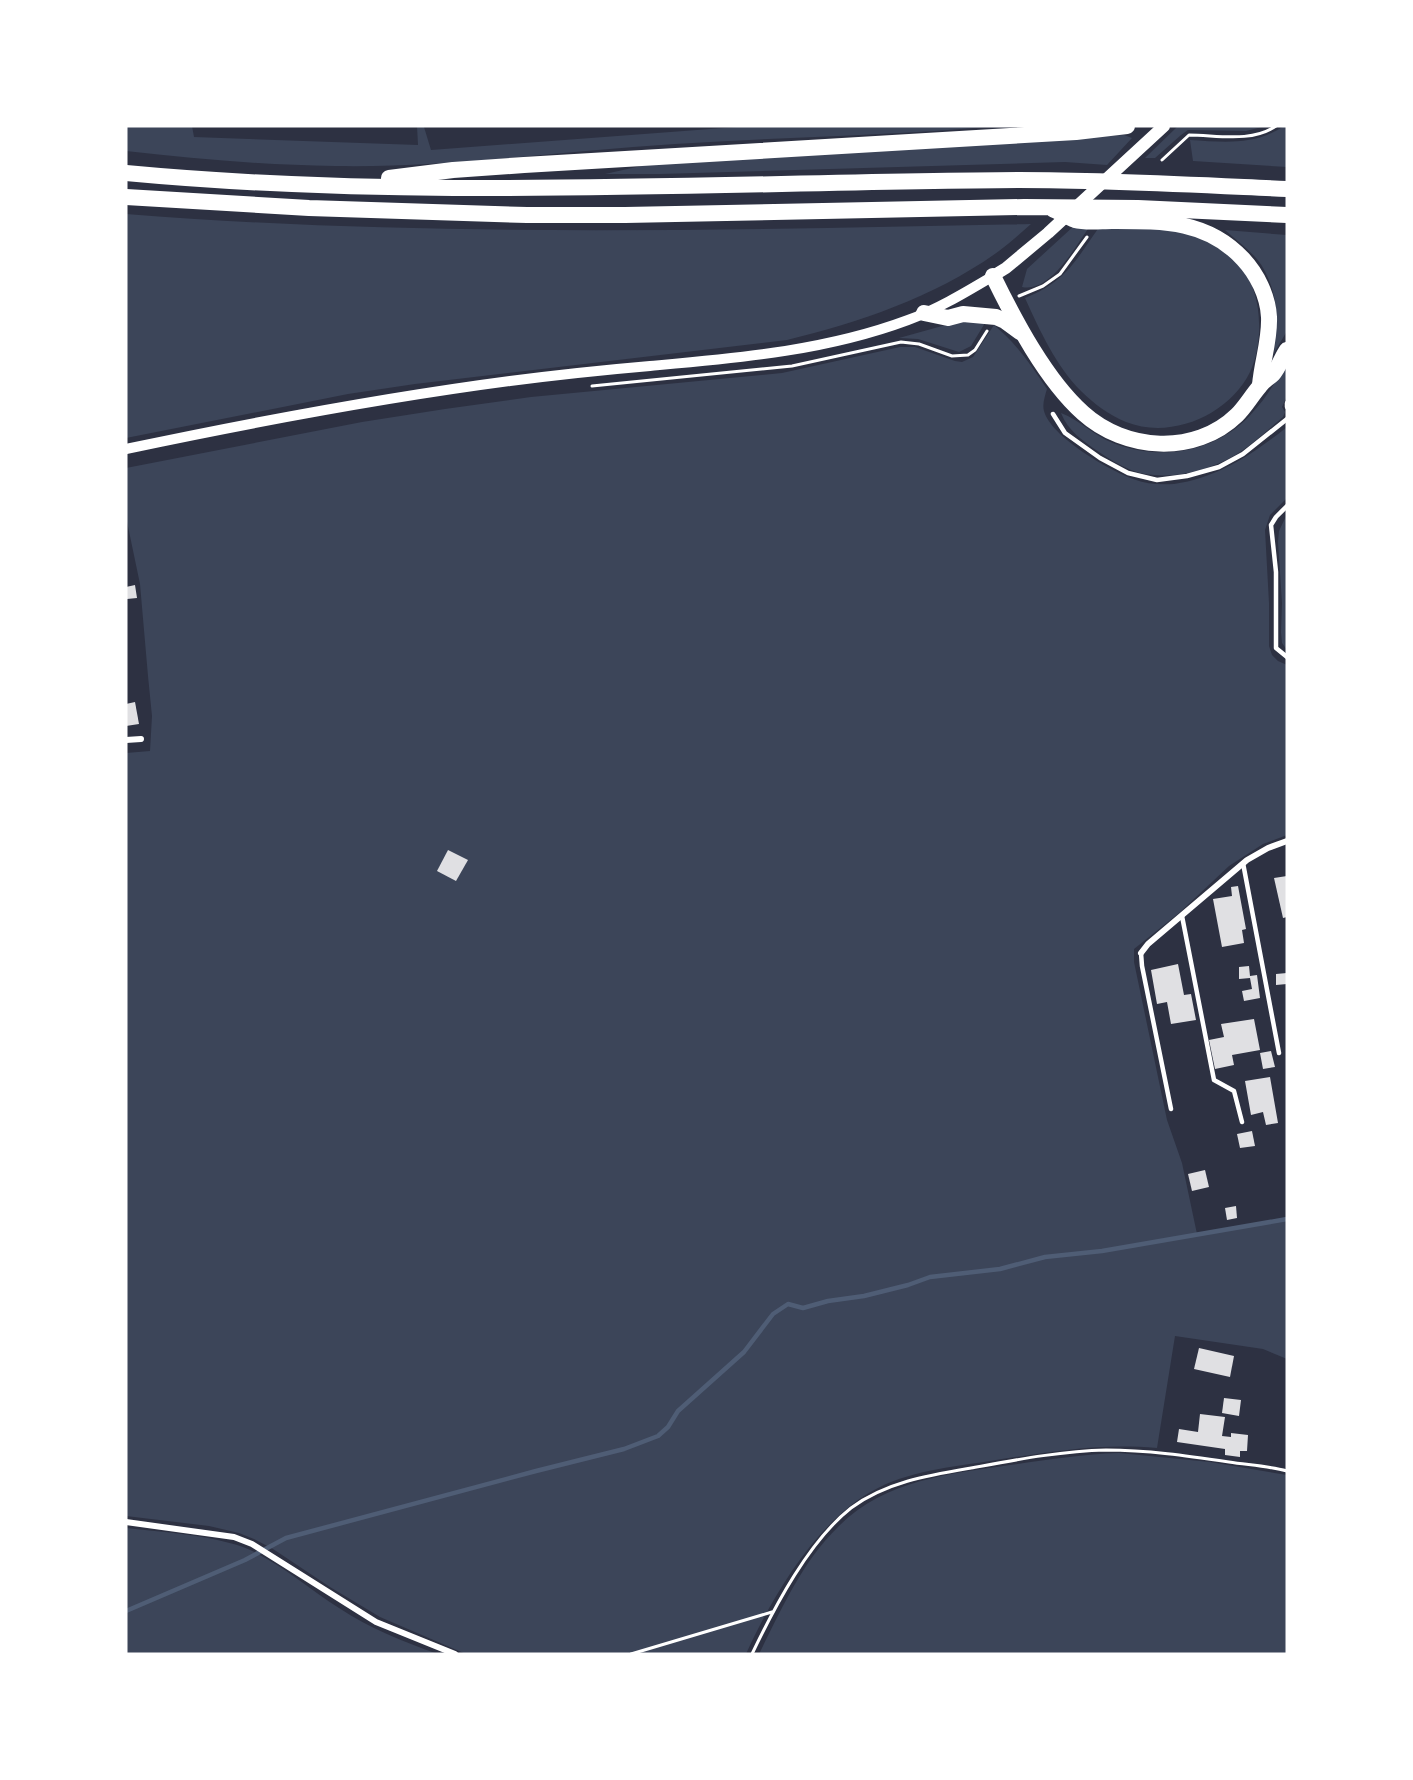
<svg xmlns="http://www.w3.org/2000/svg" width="1413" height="1780" viewBox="0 0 1413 1780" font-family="Poppins,sans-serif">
<rect width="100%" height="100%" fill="#2d3142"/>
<g fill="#3c4559">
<path d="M126,126H192L194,137L418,145L417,126H437L424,127L431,150L750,126H997C890,136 782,137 675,144C562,151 448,168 335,166C265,165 195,159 126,151Z"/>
<polygon points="1178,126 1266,126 1246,131 1188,130 1181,135 1155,158 1145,158"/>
<path d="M1284,126H1287V167L1193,161L1190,140C1224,142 1254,146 1284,126Z"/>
<polygon points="1124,135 1132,138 1107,165 1065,162 660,174 605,174 659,162"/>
<path d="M126,214C427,238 730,230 1031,224C1021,233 1010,243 999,251C937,296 861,322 787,340L415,384L348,394L126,438Z"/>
<path d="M1075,225L1090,226C1076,245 1051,293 1022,287L1027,269Z"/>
<path d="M1100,226C1131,228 1175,225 1203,238C1244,257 1261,289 1259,333C1258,347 1256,359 1250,372C1229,415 1171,440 1126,422C1109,415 1094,404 1081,391C1056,366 1040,331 1025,298C1067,281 1075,261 1100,226Z"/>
<path d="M1225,230L1287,235V331L1274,353C1278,321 1279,295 1262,266C1253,252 1237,241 1225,230Z"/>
<polygon points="960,321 985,323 971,346 959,352 918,339 899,338"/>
<path d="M994,325C1016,343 1031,365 1047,389C1045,396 1042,404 1044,411C1051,437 1109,470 1133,479C1146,484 1160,485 1174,484C1218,478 1253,454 1287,427V498L1270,515L1265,530L1269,603V646L1272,655L1278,661L1287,665V835L1263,844L1229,866L1179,913L1134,949V962L1167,1120L1182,1163L1197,1234L1287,1220V1359L1263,1349L1175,1336L1157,1448C1102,1443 1056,1451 1002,1459C962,1466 915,1469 878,1488C818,1518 773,1595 746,1654H466L380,1617L330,1587L273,1549L254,1539L239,1533L209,1526L126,1516V753L150,751L152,716L148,676L140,584L126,517V468L362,422L445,409L531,397L782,373L900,347H915L955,361L962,362L973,357Z"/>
<path d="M1287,362V396L1282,407L1285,412L1283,417C1269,429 1255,442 1240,452C1211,471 1165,483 1131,470C1119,465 1109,459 1099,452C1083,441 1068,431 1061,413C1080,420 1094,436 1113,443C1161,462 1219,452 1253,412C1267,397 1277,379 1287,362Z"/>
<polygon points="1287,514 1287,650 1282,643 1281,632 1282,603 1278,542 1279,531"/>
<path d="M1119,1453L1210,1462L1287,1475V1654H759C781,1610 802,1562 838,1527C884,1480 949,1474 1010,1465C1047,1460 1082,1454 1119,1453Z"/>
<path d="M126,1528C162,1532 209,1535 243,1547C278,1561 308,1588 339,1608C369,1628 404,1642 438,1654H126Z"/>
</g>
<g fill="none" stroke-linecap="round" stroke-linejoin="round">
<polyline stroke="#4f5d75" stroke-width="4.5" points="126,1611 245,1560 286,1538 536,1471 624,1449 658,1436 668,1427 678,1411 744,1352 773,1314 788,1304 803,1308 828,1301 864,1296 908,1285 930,1277 1000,1269 1045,1257 1102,1251 1287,1219"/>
</g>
<g fill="#e0e0e3">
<polygon points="135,585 137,598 127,599 126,587"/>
<polygon points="135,702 139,724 126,726 126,704"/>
<polygon points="448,850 468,860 456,881 437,871"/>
<polygon points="1287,876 1287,917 1283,918 1274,878"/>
<polygon points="1238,886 1246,929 1242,930 1244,943 1222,947 1213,899 1232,896 1231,887"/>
<polygon points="1178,964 1184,995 1191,994 1196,1020 1171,1024 1167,1002 1157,1004 1151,970"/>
<polygon points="1249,966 1250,976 1257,975 1260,998 1244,1001 1242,991 1252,989 1250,978 1239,979 1239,967"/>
<polygon points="1287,973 1287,984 1276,985 1276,974"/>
<polygon points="1254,1019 1260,1050 1232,1055 1234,1065 1215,1069 1209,1040 1224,1037 1221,1024"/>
<polygon points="1271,1051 1275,1067 1263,1069 1260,1053"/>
<polygon points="1270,1077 1278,1123 1266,1125 1263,1112 1251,1115 1245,1081"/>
<polygon points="1252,1131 1255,1146 1240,1148 1237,1134"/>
<polygon points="1205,1170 1209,1187 1192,1191 1188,1174"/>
<polygon points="1236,1206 1237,1218 1227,1220 1225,1208"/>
<polygon points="1199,1348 1234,1356 1230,1377 1194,1369"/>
<polygon points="1224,1398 1241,1400 1239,1416 1222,1413"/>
<polygon points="1200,1414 1225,1417 1222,1436 1231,1437 1231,1433 1248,1435 1247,1451 1240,1451 1240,1457 1225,1455 1225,1449 1177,1442 1179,1429 1198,1432"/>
</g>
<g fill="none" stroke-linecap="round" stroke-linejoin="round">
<g stroke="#fff" stroke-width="3">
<path d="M1162,160L1189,135C1217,135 1251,143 1276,126"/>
<polyline points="1019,296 1043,286 1060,274 1087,237"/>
<polyline points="592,386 792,366 901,342 919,344 952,356 968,355 975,350 987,331"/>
<polyline points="631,1654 772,1612"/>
<path d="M752,1654C775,1606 809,1541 851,1508C886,1482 930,1475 971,1468C1015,1460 1061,1451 1106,1450C1147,1450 1188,1456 1229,1462C1248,1465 1268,1466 1287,1471"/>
</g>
<g stroke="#fff" stroke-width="4.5">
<polyline points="1287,403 1287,407"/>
<polyline points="1053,414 1065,433 1100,458 1128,473 1157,480 1187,476 1219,467 1243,454 1287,419"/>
<polyline points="1287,506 1276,517 1271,525 1276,572 1276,648 1287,657"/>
<polyline points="1243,863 1279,1053"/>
<polyline points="1182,916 1214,1080 1234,1091 1242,1122"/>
<polyline points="1141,953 1142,966 1171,1109"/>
</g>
<g stroke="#fff" stroke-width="6">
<polyline points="126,740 141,739"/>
<polyline points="1141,953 1148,944 1247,860 1268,848 1287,841"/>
<polyline points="126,1522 234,1537 252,1544 376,1622 455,1654"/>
</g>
<path stroke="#fff" stroke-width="10" d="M126,449C254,422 381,398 510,381C557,375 603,370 650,366C738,358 825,351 908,320C938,309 966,292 993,276"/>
<polyline stroke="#fff" stroke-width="12" points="993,276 1006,268 1048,233 1164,126"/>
<g stroke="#fff" stroke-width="16">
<path d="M126,173C423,201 721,182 1019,180C1108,180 1198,185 1287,189"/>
<polyline points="389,178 453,170 524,165 1076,132 1127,126"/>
<polyline points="126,197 309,208 527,215 625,215 1024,207 1138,208 1287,215"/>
<path d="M1054,210C1061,213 1068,217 1075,220C1086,223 1101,221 1112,221C1162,221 1207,220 1243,259C1257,274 1268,296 1269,317C1270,341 1262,361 1260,385"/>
<path d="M993,276C1015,321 1046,380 1083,413C1125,451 1195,456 1237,415C1246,406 1252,395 1260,386C1263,381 1269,378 1273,374C1279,367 1282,357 1287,350"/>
<polyline points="924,313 948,318 963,314 996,317 1005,321 1020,332"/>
</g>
</g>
<rect width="1413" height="1780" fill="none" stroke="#ffffff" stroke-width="255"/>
</svg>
